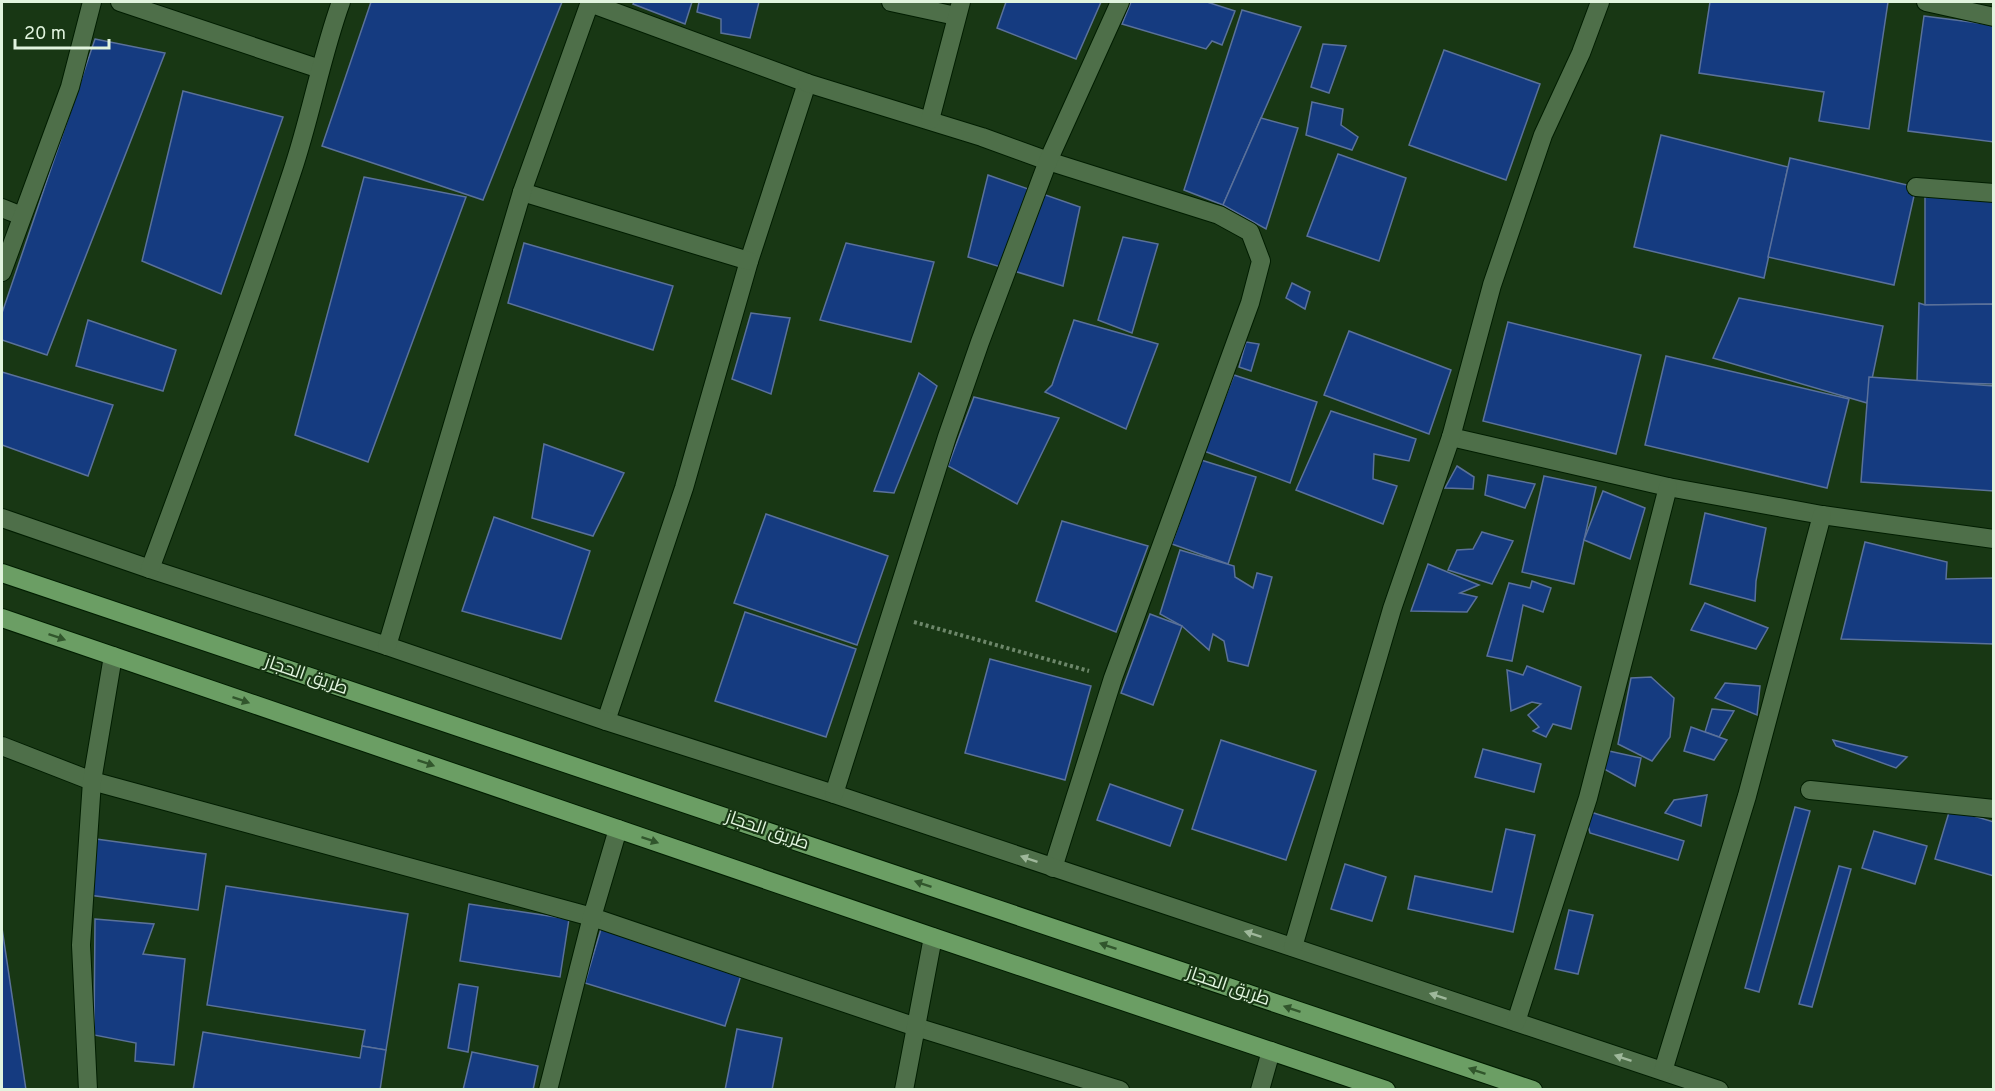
<svg xmlns="http://www.w3.org/2000/svg" width="1995" height="1091" viewBox="0 0 1995 1091" font-family="Overpass,Cairo,sans-serif">
<rect width="100%" height="100%" fill="#183714"/>
<g fill="#153b80" stroke="#5a719a" stroke-width="1.5">
<polygon points="371,2 562,2 483,200 322,146"/>
<polygon points="634,2 692,2 685,24 633,4"/>
<polygon points="699,2 759,2 750,38 721,33 721,19 697,12"/>
<polygon points="1006,2 1101,2 1076,59 997,28"/>
<polygon points="1131,2 1207,2 1235,11 1222,45 1212,41 1206,49 1122,24"/>
<polygon points="1710,2 1888,2 1869,129 1819,121 1824,92 1699,73"/>
<polygon points="1242,10 1301,27 1223,205 1184,190"/>
<polygon points="1924,16 1994,25 1994,142 1908,131"/>
<polygon points="95,39 165,53 47,355 2,340 2,313"/>
<polygon points="1323,44 1346,46 1329,93 1311,87"/>
<polygon points="1444,50 1540,84 1506,180 1409,145"/>
<polygon points="183,91 283,117 221,294 142,261"/>
<polygon points="1312,102 1343,109 1341,125 1358,137 1352,150 1306,135"/>
<polygon points="1261,118 1298,128 1266,229 1223,205"/>
<polygon points="1661,135 1788,167 1764,278 1634,247"/>
<polygon points="1338,154 1406,178 1379,261 1307,236"/>
<polygon points="1790,158 1916,187 1894,285 1768,257"/>
<polygon points="988,175 1080,207 1063,286 968,257"/>
<polygon points="364,177 466,197 368,462 295,435"/>
<polygon points="1925,197 1994,197 1994,304 1925,305"/>
<polygon points="1123,237 1158,244 1132,333 1098,320"/>
<polygon points="524,243 673,286 653,350 508,303"/>
<polygon points="846,243 934,262 911,342 820,320"/>
<polygon points="1292,283 1310,292 1305,309 1286,298"/>
<polygon points="1739,298 1883,326 1867,403 1713,358"/>
<polygon points="1919,303 1925,305 1994,304 1994,384 1917,382"/>
<polygon points="751,313 790,318 771,394 732,379"/>
<polygon points="88,320 176,350 163,391 76,366"/>
<polygon points="1074,320 1158,344 1126,429 1045,392 1052,385"/>
<polygon points="1508,322 1641,355 1616,454 1483,421"/>
<polygon points="1349,331 1451,370 1429,434 1324,395"/>
<polygon points="1246,342 1259,344 1251,371 1239,367"/>
<polygon points="1666,356 1849,399 1827,488 1645,445"/>
<polygon points="2,372 113,405 88,476 2,445"/>
<polygon points="919,373 937,386 894,493 874,491"/>
<polygon points="1234,375 1317,402 1290,483 1204,451"/>
<polygon points="1869,377 1994,386 1994,491 1861,482"/>
<polygon points="974,397 1059,418 1017,504 948,466"/>
<polygon points="1331,411 1416,439 1409,461 1374,454 1373,479 1397,486 1383,524 1296,490"/>
<polygon points="544,444 624,473 593,536 532,518"/>
<polygon points="1201,460 1256,477 1228,564 1172,544"/>
<polygon points="1457,466 1474,477 1473,489 1445,488"/>
<polygon points="1488,475 1535,484 1525,508 1485,495"/>
<polygon points="1544,476 1596,487 1574,584 1522,572"/>
<polygon points="1603,491 1645,508 1630,559 1584,540"/>
<polygon points="1705,513 1766,528 1756,581 1755,601 1690,584"/>
<polygon points="766,514 888,556 857,645 734,603"/>
<polygon points="494,517 590,551 561,639 462,611"/>
<polygon points="1062,521 1148,546 1116,632 1036,601"/>
<polygon points="1482,532 1513,541 1492,584 1448,570 1457,550 1473,549"/>
<polygon points="1865,542 1947,562 1946,579 1994,578 1994,644 1841,639"/>
<polygon points="1180,550 1234,566 1235,577 1253,588 1257,573 1272,577 1248,666 1228,661 1224,641 1213,634 1209,650 1182,626 1160,614"/>
<polygon points="1428,564 1479,585 1460,593 1477,597 1467,612 1411,611"/>
<polygon points="1532,581 1551,588 1543,612 1523,605 1512,661 1487,656 1509,583 1530,588"/>
<polygon points="1705,603 1768,628 1756,649 1691,630"/>
<polygon points="745,612 856,649 826,737 715,701"/>
<polygon points="1150,614 1182,626 1153,705 1121,693"/>
<polygon points="990,659 1091,686 1065,780 965,753"/>
<polygon points="1527,666 1581,687 1571,729 1553,724 1546,737 1533,731 1539,727 1528,715 1541,704 1532,702 1511,711 1507,670 1523,675"/>
<polygon points="1651,677 1674,698 1670,737 1652,761 1618,744 1631,678"/>
<polygon points="1725,683 1760,686 1757,715 1715,698"/>
<polygon points="1712,709 1734,711 1719,737 1705,732"/>
<polygon points="1691,727 1727,740 1714,760 1684,751"/>
<polygon points="1221,740 1316,771 1286,860 1192,829"/>
<polygon points="1833,740 1907,757 1896,768 1836,746"/>
<polygon points="1483,749 1541,764 1534,792 1475,777"/>
<polygon points="1609,751 1641,758 1635,786 1604,769"/>
<polygon points="1110,784 1183,810 1170,846 1097,820"/>
<polygon points="1707,795 1701,826 1665,813 1674,800"/>
<polygon points="1795,807 1810,811 1759,992 1745,988"/>
<polygon points="1950,809 1994,822 1994,876 1935,859"/>
<polygon points="1584,810 1684,841 1678,860 1590,833"/>
<polygon points="1506,829 1535,835 1513,932 1408,909 1415,876 1492,892"/>
<polygon points="1874,831 1927,846 1915,884 1862,868"/>
<polygon points="96,839 206,854 198,910 89,895"/>
<polygon points="1345,864 1386,877 1372,921 1331,909"/>
<polygon points="1839,866 1851,869 1812,1007 1799,1004"/>
<polygon points="226,886 408,914 386,1050 362,1046 365,1030 207,1005"/>
<polygon points="469,904 569,919 560,977 460,961"/>
<polygon points="1569,910 1593,915 1578,974 1555,969"/>
<polygon points="95,919 154,924 143,954 185,959 174,1065 135,1061 136,1043 94,1035"/>
<polygon points="2,928 26,1090 2,1090"/>
<polygon points="601,929 742,972 725,1026 585,983"/>
<polygon points="459,984 478,987 468,1052 448,1048"/>
<polygon points="737,1029 782,1038 772,1090 725,1090"/>
<polygon points="203,1032 360,1058 362,1046 386,1050 380,1090 193,1090"/>
<polygon points="472,1052 538,1066 533,1090 463,1090"/>
</g>
<g fill="none" stroke-linecap="round" stroke-linejoin="round">
<defs>
<g id="minor">
<polyline points="120,2 320,69"/>
<polyline points="891,2 956,16"/>
<polyline points="1926,2 1994,17"/>
<polyline points="590,3 807,83 749,261 684,488 606,721"/>
<polyline points="807,83 982,137 1048,161 1219,215 1250,232 1261,261 1250,303 1113,678 1053,868"/>
<polyline points="930,120 961,2"/>
<polyline points="1916,187 1994,193"/>
<polyline points="522,192 749,261"/>
<polyline points="2,208 22,216"/>
<polyline points="2,272 70,87 92,2"/>
<polyline points="1451,437 1668,487 1822,515 1994,539"/>
<polyline points="2,518 150,569 387,646 606,721 834,794 1719,1090"/>
<path d="M150,569C199,437 248,305 292,172C311,116 321,57 341,2"/>
<polyline points="387,646 522,192 590,2"/>
<polyline points="2,746 92,781 592,917 916,1027 1120,1090"/>
<polyline points="1810,790 1994,809"/>
<polyline points="834,794 947,437 980,342 1048,161 1120,2"/>
<polyline points="1293,947 1392,609 1451,437 1492,285 1543,135 1581,53 1600,2"/>
<polyline points="1516,1022 1588,798 1668,487"/>
<polyline points="1663,1071 1747,796 1822,515"/>
<polyline points="88,1090 81,945 92,781 113,656"/>
<polyline points="548,1090 592,917 618,829"/>
<polyline points="904,1090 933,937"/>
<polyline points="1260,1090 1271,1051"/>
</g>
<g id="major">
<polyline points="2,573 1533,1090"/>
<polyline points="2,618 933,937 1386,1090"/>
</g>
</defs>
<use href="#minor" stroke="#011d00" stroke-width="20"/>
<use href="#major" stroke="#011d00" stroke-width="20"/>
<polyline stroke="#6d876a" stroke-width="4" stroke-dasharray="3 3" stroke-linecap="butt" points="914,622 1089,671"/>
<use href="#minor" stroke="#4e6f49" stroke-width="18"/>
<use href="#major" stroke="#6b9e64" stroke-width="18"/>
</g>
<defs><path id="oneway-solid" d="M-6-.8H1V-3.2L6.5 0L1 3.2V.8H-6Z" transform="scale(1.5)"/></defs>
<g fill="#31562c">
<use href="#oneway-solid" transform="translate(57 637) rotate(19)"/>
<use href="#oneway-solid" transform="translate(241 700) rotate(19)"/>
<use href="#oneway-solid" transform="translate(426 763) rotate(19)"/>
<use href="#oneway-solid" transform="translate(650 840) rotate(19)"/>
<use href="#oneway-solid" transform="translate(923 884) rotate(-161)"/>
<use href="#oneway-solid" transform="translate(1108 946) rotate(-161)"/>
<use href="#oneway-solid" transform="translate(1292 1009) rotate(-161)"/>
<use href="#oneway-solid" transform="translate(1477 1071) rotate(-161)"/>
</g>
<g fill="#9fb89b">
<use href="#oneway-solid" transform="translate(1029 859) rotate(-161)"/>
<use href="#oneway-solid" transform="translate(1253 934) rotate(-162)"/>
<use href="#oneway-solid" transform="translate(1438 996) rotate(-162)"/>
<use href="#oneway-solid" transform="translate(1623 1058) rotate(-161)"/>
</g>
<g text-anchor="middle" dominant-baseline="central" stroke-width="4.5" stroke-linejoin="round" paint-order="stroke">
<g font-size="18" fill="#e1f4de" stroke="#183714">
<text transform="translate(306 676) rotate(19)">طريق الحجاز</text>
<text transform="translate(767 831) rotate(19)">طريق الحجاز</text>
<text transform="translate(1228 987) rotate(19)">طريق الحجاز</text>
</g>
</g>
<rect width="1995" height="1091" fill="none" stroke="#e1f4de" stroke-width="6"/>
<path d="M15 39v9h94v-9" fill="none" stroke="#e1f4de" stroke-width="3"/>
<text x="24" y="39" font-size="18" fill="#e1f4de" stroke="#183714" stroke-width="4.5" paint-order="stroke">20 m</text>
</svg>
